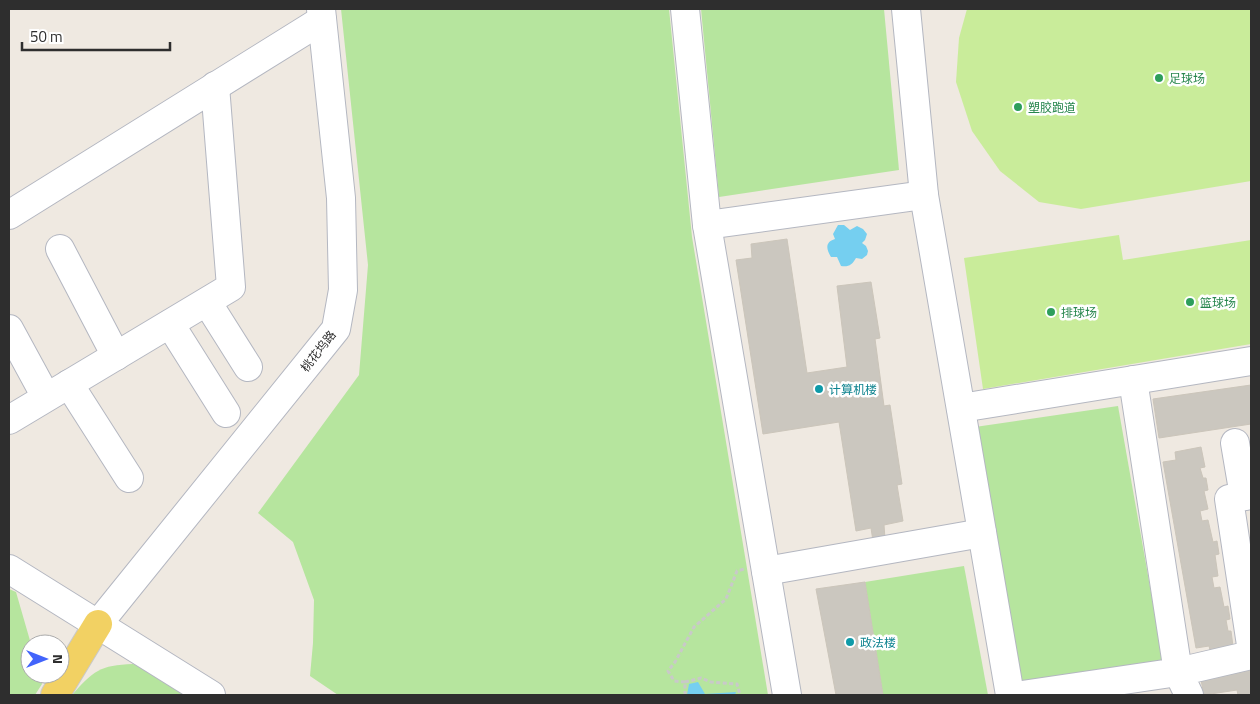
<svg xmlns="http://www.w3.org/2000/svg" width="1260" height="704" viewBox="0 0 1260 704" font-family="'Titillium Web','Noto Sans SC',sans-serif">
<rect width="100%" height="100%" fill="#efe9e1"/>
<g fill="#b6e59e">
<polygon points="341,9 669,9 692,237 768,695 338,695 310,676 313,643 314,600 293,542 258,513 359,375 368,265"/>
<polygon points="701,9 884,9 899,170 719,197"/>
<polygon points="1118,406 1163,660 1020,684 975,427"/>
<polygon points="964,566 988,695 883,695 865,582"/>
<polygon points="9,589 16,592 31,644 30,674 39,674 42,684 35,695 9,695"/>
<path d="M133,664L163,673L193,695H72C93,671 100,665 133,664Z"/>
</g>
<g fill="#c9ec9a">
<polygon points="967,9 1251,9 1251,181 1081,209 1039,202 1000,171 972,131 956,82 959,38"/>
<polygon points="1119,235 1123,260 1251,240 1251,344 983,389 964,258"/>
</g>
<g fill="#75cff0">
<path d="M838,225H844L850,230L857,226L863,229L867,234L865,240L862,243L866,246L868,251L867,255L862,259L856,258C852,265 849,267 841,266L837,257H831C826,249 825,242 835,239L833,234Z"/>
<polygon points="698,682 705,694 736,692 735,695 687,695 689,684"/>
</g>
<g fill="#cbc7bf" stroke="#cbc5ba">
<polygon points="787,239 807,373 847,367 837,286 871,282 880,338 875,339 884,406 890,405 902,484 897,485 903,521 884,525 885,539 873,541 871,528 856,531 839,422 763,434 736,260 752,258 751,244"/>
<polygon points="1251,385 1251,424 1159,438 1153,399"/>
<polygon points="1201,447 1205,467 1200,468 1203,478 1206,478 1208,490 1204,491 1208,509 1200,511 1202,521 1208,520 1213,542 1217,541 1219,554 1215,555 1218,576 1212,577 1214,588 1220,587 1224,607 1228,606 1230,619 1226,620 1228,631 1231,631 1233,646 1210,650 1209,646 1196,648 1163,462 1176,460 1175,452"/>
<polygon points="865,582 883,695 836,695 816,589"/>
<polygon points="1251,666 1251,695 1238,695 1237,690 1204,695 1199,670"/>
</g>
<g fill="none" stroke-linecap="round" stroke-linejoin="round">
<defs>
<g id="minor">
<polyline points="685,9 707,225 787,695"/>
<polyline points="906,9 924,195 1010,695"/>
<polyline points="9,215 322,20"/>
<polyline points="707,225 924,195"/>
<polyline points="60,249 116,356"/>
<polyline points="207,302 248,367"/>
<polyline points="170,324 226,413"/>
<polyline points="9,329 46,397"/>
<polyline points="69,384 129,478"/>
<polyline points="961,408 1251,361"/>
<polyline points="9,420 231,287 215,86"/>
<polyline points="1235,443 1244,496"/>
<polyline points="1251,495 1229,499 1251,645"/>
<polyline points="9,569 211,695"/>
<polyline points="766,571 982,533"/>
<polyline points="98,624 336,329 343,290 341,198 321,9"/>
<polyline points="1022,695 1178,672 1133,380"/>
<polyline points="1189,695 1178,672 1251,655"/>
</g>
<polyline id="major" points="55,695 98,624"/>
</defs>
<use href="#minor" stroke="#b4b7c1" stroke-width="30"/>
<use href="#major" stroke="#c9c9c9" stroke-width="30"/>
<g stroke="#c9c9c9" stroke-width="3" stroke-dasharray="4 2.5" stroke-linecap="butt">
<polyline points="685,682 674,681 668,671 675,662 694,627 726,599 737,571 744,569"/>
<polyline points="685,695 685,682 701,678 711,682 737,684 740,695"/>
</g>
<use href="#minor" stroke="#fff" stroke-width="28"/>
<use href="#major" stroke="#f2d163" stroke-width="28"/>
</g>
<g fill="#2e9e5b" stroke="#fff" stroke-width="2">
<circle cx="1159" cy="78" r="5"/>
<circle cx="1018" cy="107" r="5"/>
<circle cx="1190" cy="302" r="5"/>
<circle cx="1051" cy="312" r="5"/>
</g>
<g fill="#0f9aa8" stroke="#fff" stroke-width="2">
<circle cx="819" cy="389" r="5"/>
<circle cx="850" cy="642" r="5"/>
</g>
<g text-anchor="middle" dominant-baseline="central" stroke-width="5" stroke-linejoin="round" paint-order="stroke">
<g font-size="12" fill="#27864d" stroke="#fff" text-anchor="start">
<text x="1169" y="78">足球场</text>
<text x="1028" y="107">塑胶跑道</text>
<text x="1200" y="302">篮球场</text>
<text x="1061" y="312">排球场</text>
</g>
<g font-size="12" fill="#2e2e2e" stroke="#fff">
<text transform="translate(318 351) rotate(-52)">桃花坞路</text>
</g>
<g font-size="12" fill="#0d838f" stroke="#fff" text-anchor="start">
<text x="829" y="389">计算机楼</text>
<text x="860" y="642">政法楼</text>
</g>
</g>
<rect width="1260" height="704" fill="none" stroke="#2e2e2e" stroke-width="20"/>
<g transform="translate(45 659) rotate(90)"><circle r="24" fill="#ffffff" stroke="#ababab"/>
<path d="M0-4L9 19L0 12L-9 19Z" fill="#4264fb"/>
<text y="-8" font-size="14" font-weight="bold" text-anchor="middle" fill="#2e2e2e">N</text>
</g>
<path d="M22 42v8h148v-8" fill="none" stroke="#2e2e2e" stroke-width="2.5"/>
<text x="30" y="42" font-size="15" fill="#2e2e2e" stroke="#ffffff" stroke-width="4" paint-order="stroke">50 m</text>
</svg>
